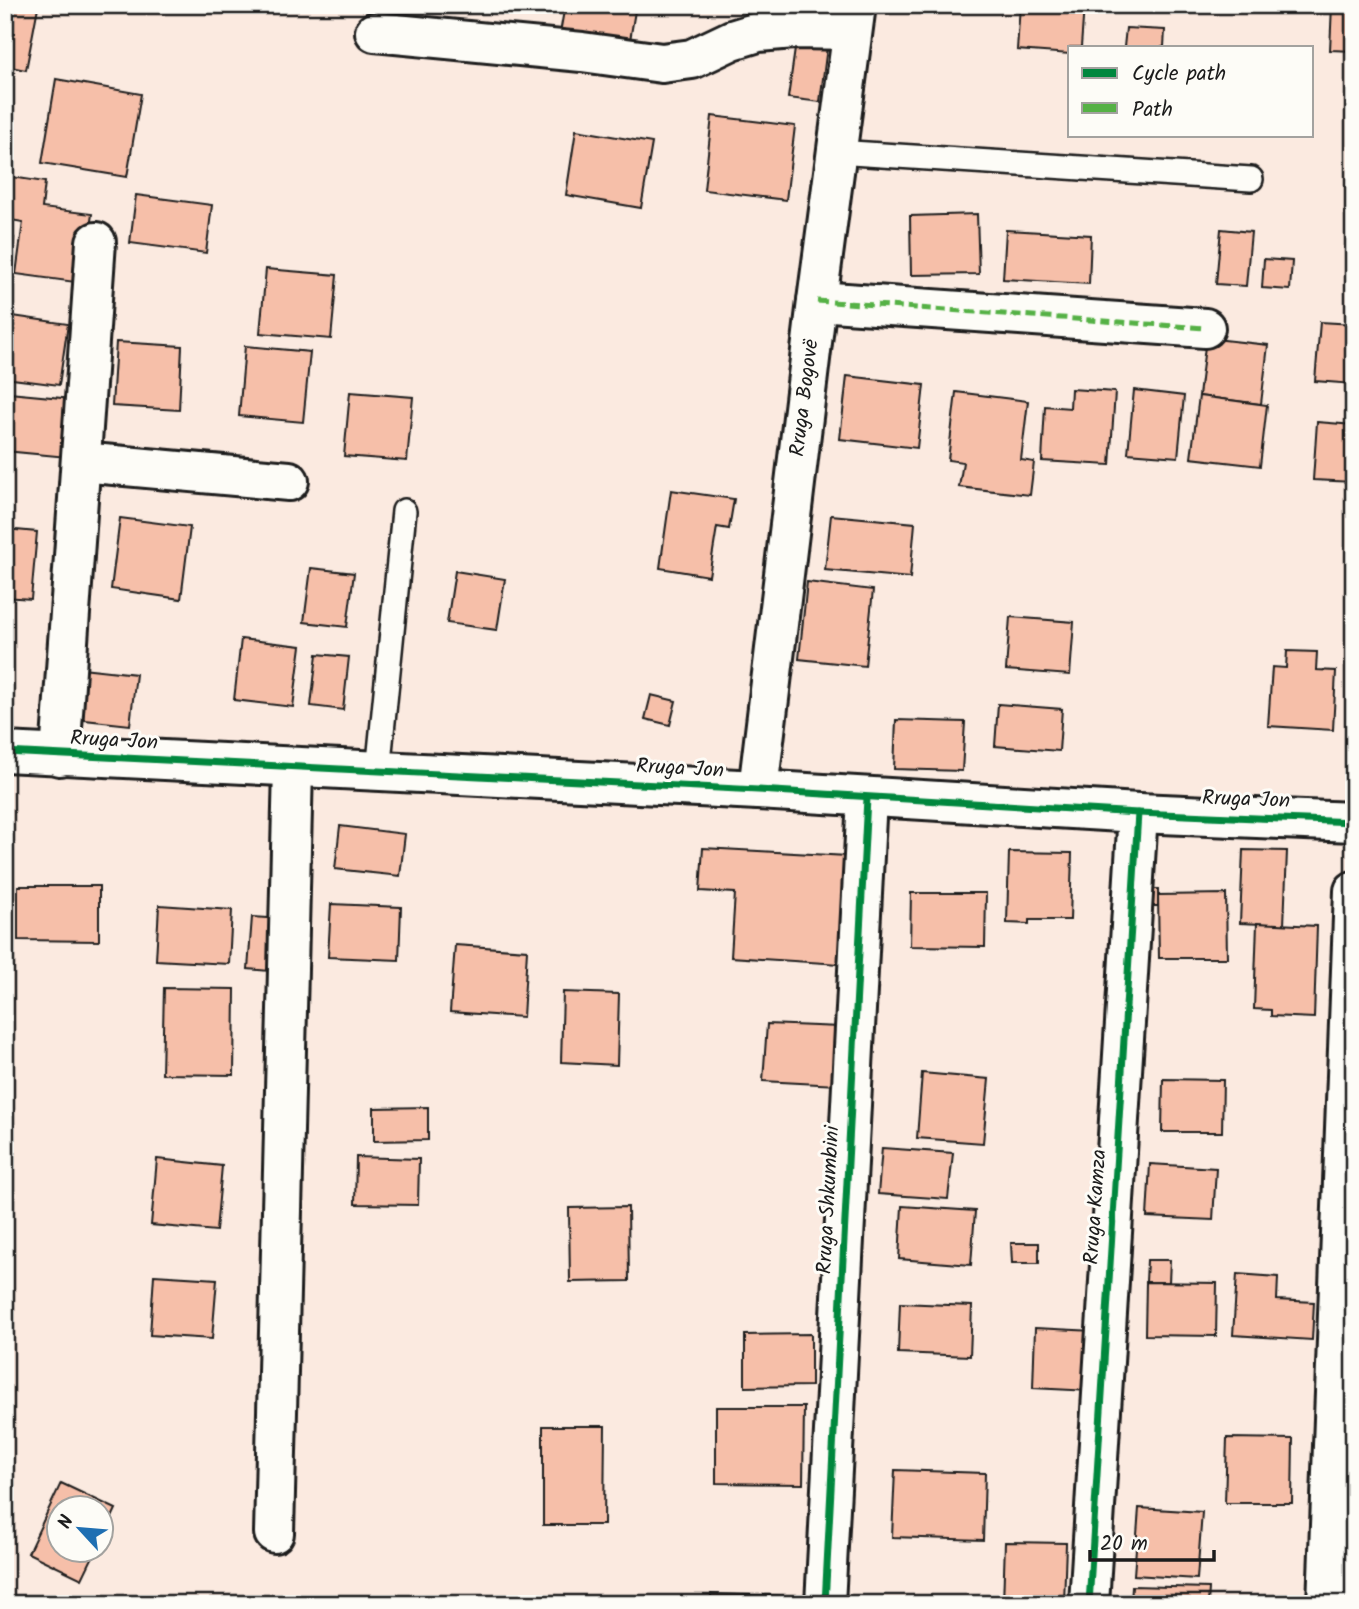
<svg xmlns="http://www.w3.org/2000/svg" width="1359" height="1609" viewBox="0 0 1359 1609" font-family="Kalam,sans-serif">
<rect width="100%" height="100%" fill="#fbeae0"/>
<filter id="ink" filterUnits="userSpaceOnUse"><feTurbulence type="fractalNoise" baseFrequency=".0143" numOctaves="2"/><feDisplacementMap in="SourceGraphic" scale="14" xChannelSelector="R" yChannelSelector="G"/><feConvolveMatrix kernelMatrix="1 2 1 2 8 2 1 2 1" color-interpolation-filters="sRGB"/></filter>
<g filter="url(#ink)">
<g fill="#f6bfa9" stroke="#1c1c1c" stroke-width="2">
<polygon points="5,5 38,7 26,70 5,66"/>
<polygon points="565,5 636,5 629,46 560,33"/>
<polygon points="1020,5 1084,5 1081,47 1070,47 1070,54 1017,50"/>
<polygon points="1332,5 1354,5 1354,51 1330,50"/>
<polygon points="1126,28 1165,30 1164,47 1124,47"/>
<polygon points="797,35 828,39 820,102 788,98"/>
<polygon points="56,79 141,94 127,177 42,163"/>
<polygon points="712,116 795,126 786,200 704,190"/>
<polygon points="576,130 652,143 641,208 566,195"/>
<polygon points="5,176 45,182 42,208 92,214 82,283 16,274 23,222 5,219"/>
<polygon points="136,195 212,205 206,253 130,243"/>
<polygon points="977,214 979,274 911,275 910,216"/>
<polygon points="1221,229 1251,232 1246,286 1216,284"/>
<polygon points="1006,230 1091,235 1089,284 1003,279"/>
<polygon points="5,237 14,238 6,296 5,296"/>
<polygon points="1264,259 1292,261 1290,290 1262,288"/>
<polygon points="266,269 337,275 331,339 260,333"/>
<polygon points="6,315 68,324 59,385 5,378"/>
<polygon points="1320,322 1354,324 1354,384 1315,381"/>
<polygon points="1206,338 1268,345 1261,404 1199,396"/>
<polygon points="116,342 182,346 179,410 112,406"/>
<polygon points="245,346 310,352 303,422 239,416"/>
<polygon points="847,376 924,385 917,448 840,439"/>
<polygon points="1071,389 1115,392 1110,465 1042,461 1045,406 1070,408"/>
<polygon points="1134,390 1184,396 1178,457 1128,453"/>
<polygon points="350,392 413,397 407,461 344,456"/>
<polygon points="956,392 1028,401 1021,460 1034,462 1030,495 959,487 963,462 948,460"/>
<polygon points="9,393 72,399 67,457 5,451"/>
<polygon points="1199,396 1267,405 1260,466 1191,458"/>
<polygon points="1317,422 1354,425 1354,482 1313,480"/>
<polygon points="671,490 734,499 729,529 717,527 709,576 660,568"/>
<polygon points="831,515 915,523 910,578 825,570"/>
<polygon points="120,518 190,527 181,599 111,589"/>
<polygon points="5,529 37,532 31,599 5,597"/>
<polygon points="311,568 354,573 347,627 304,622"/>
<polygon points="455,571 505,579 497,630 447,623"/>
<polygon points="807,582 873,590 865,666 799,659"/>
<polygon points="1010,617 1074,622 1070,675 1006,670"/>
<polygon points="241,639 301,646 293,707 234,700"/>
<polygon points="1287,651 1317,652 1316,670 1336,671 1333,730 1268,726 1272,667 1286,668"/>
<polygon points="317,654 349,657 343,710 311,706"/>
<polygon points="82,668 136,674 130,725 76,719"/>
<polygon points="651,695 676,701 670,725 645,719"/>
<polygon points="998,704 1062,709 1059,751 995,746"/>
<polygon points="896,720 965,722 962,771 894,769"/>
<polygon points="340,826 405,834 400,876 335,869"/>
<polygon points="703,848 847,856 840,964 731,957 735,893 700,891"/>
<polygon points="1243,850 1287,851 1284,925 1240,923"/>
<polygon points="1009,852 1072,853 1070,920 1029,920 1029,924 1007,923"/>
<polygon points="18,886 99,886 99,941 18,940"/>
<rect x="1142" y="889" width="16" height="17"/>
<polygon points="911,893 986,893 985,947 910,946"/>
<polygon points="1226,894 1227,958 1159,958 1158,895"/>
<polygon points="331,904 401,907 399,960 328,957"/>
<polygon points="159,905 232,910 229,964 156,960"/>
<polygon points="252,917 284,919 280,972 248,969"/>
<polygon points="1257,923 1317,926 1314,1018 1271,1016 1271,1010 1254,1009"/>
<polygon points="455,945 527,950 523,1017 450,1012"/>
<polygon points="164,988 235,989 234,1075 162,1074"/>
<polygon points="563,992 619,994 617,1065 561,1062"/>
<polygon points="767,1024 840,1027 837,1085 763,1081"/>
<polygon points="922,1073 989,1079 983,1143 917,1138"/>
<polygon points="1163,1079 1223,1080 1222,1132 1162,1132"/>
<polygon points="428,1107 428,1140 374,1141 374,1108"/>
<polygon points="882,1148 953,1153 948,1199 878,1194"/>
<polygon points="356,1157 419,1159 418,1205 355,1204"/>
<polygon points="157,1159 222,1166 216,1231 151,1225"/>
<polygon points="1150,1164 1216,1168 1213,1220 1147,1217"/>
<polygon points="902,1206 975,1211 971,1265 899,1259"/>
<polygon points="628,1207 629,1281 570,1282 569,1208"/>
<polygon points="1011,1243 1039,1243 1039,1263 1012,1263"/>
<polygon points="1147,1260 1170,1260 1169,1282 1146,1282"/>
<polygon points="1237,1274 1278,1277 1277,1300 1314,1302 1312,1340 1233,1335"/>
<polygon points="154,1275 217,1279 212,1339 150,1335"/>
<polygon points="1146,1282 1217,1283 1216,1336 1145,1335"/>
<polygon points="900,1303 972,1306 970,1356 898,1353"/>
<polygon points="1035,1328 1094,1331 1091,1391 1033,1388"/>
<polygon points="811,1334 811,1386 745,1387 745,1335"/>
<polygon points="716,1407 804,1407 803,1484 716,1483"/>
<polygon points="543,1426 605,1426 604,1525 543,1525"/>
<polygon points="1227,1438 1293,1439 1292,1503 1225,1503"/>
<polygon points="895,1470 985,1473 983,1540 892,1537"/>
<polygon points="61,1483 116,1509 102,1539 102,1508 60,1508 60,1550 96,1550 82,1579 28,1553"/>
<polygon points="1139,1508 1202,1512 1197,1579 1134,1575"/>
<polygon points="1005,1542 1066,1543 1064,1604 1003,1604"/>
<polygon points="1132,1586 1209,1588 1208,1604 1131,1604"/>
<polygon points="711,1594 788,1596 788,1604 711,1604"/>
<polygon points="1219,1602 1300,1603 1219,1604"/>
</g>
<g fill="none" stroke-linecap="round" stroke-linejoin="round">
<defs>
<g id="lane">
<polyline points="836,152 1251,179"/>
<polyline points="378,772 404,511"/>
</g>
<g id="street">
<polyline points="375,32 582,52 662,63 692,59 732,40 758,32 794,29 852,30"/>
<polyline points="817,301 1205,328"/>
<polyline points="81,462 289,481"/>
<polyline points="5,752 758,790 1138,813 1354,822"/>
<polyline points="60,756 96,242"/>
<polyline points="758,790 817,301 856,5"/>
<polyline points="274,1533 293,768"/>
<polyline points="825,1604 867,798"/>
<polyline points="1089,1604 1138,813"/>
<polyline points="1327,1604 1354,891"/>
</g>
</defs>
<use href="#lane" stroke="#1c1c1c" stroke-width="28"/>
<use href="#street" stroke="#1c1c1c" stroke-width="44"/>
<use href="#lane" stroke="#fdfcf7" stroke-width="23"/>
<use href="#street" stroke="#fdfcf7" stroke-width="38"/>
<polyline stroke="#55b145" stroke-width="5" stroke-dasharray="10 5" stroke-linecap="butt" points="817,301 1205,328"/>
<defs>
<g id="cycleway">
<polyline points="5,752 758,790 1138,813 1354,822"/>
<polyline points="825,1604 867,798"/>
<polyline points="1089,1604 1138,813"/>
</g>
</defs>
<use href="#cycleway" stroke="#fdfcf7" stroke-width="11"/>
<use href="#cycleway" stroke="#00873e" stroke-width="7"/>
</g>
</g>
<g text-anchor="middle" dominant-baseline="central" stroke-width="6" stroke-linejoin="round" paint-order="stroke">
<g font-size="21" fill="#1c1c1c" stroke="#fdfcf7">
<text transform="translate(805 398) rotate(-83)">Rruga Bogovë</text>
<text transform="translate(114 741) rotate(3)">Rruga Jon</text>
<text transform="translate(680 769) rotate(3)">Rruga Jon</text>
<text transform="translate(1246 800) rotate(2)">Rruga Jon</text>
<text transform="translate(829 1200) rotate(-87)">Rruga Shkumbini</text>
<text transform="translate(1096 1207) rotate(-86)">Rruga Kamza</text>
</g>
</g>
<rect width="1359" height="1609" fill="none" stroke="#fdfcf7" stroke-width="28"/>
<rect x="14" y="14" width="1331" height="1581" fill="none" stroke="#1c1c1c" stroke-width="2.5" filter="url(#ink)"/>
<rect x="1068" y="46" width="245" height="91" fill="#fdfcf7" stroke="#a3a29f" stroke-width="2"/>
<rect x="1082" y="68" width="35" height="10" fill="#00873e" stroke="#a3a29f" stroke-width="2"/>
<text x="1132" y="80" font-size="21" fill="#1c1c1c">Cycle path</text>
<rect x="1082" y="103" width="35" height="10" fill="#55b145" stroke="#a3a29f" stroke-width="2"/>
<text x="1132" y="116" font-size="21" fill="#1c1c1c">Path</text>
<g transform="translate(80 1529) rotate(296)"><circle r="33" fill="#fdfcf7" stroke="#a3a29f" stroke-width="2"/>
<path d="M0-5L12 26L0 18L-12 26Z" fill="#1f6fb2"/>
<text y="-10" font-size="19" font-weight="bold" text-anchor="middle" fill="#1c1c1c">N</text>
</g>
<path d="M1090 1550v10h124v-10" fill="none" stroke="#1c1c1c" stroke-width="3.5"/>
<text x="1100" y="1550" font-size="21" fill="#1c1c1c" stroke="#fdfcf7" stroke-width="5" paint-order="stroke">20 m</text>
</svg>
